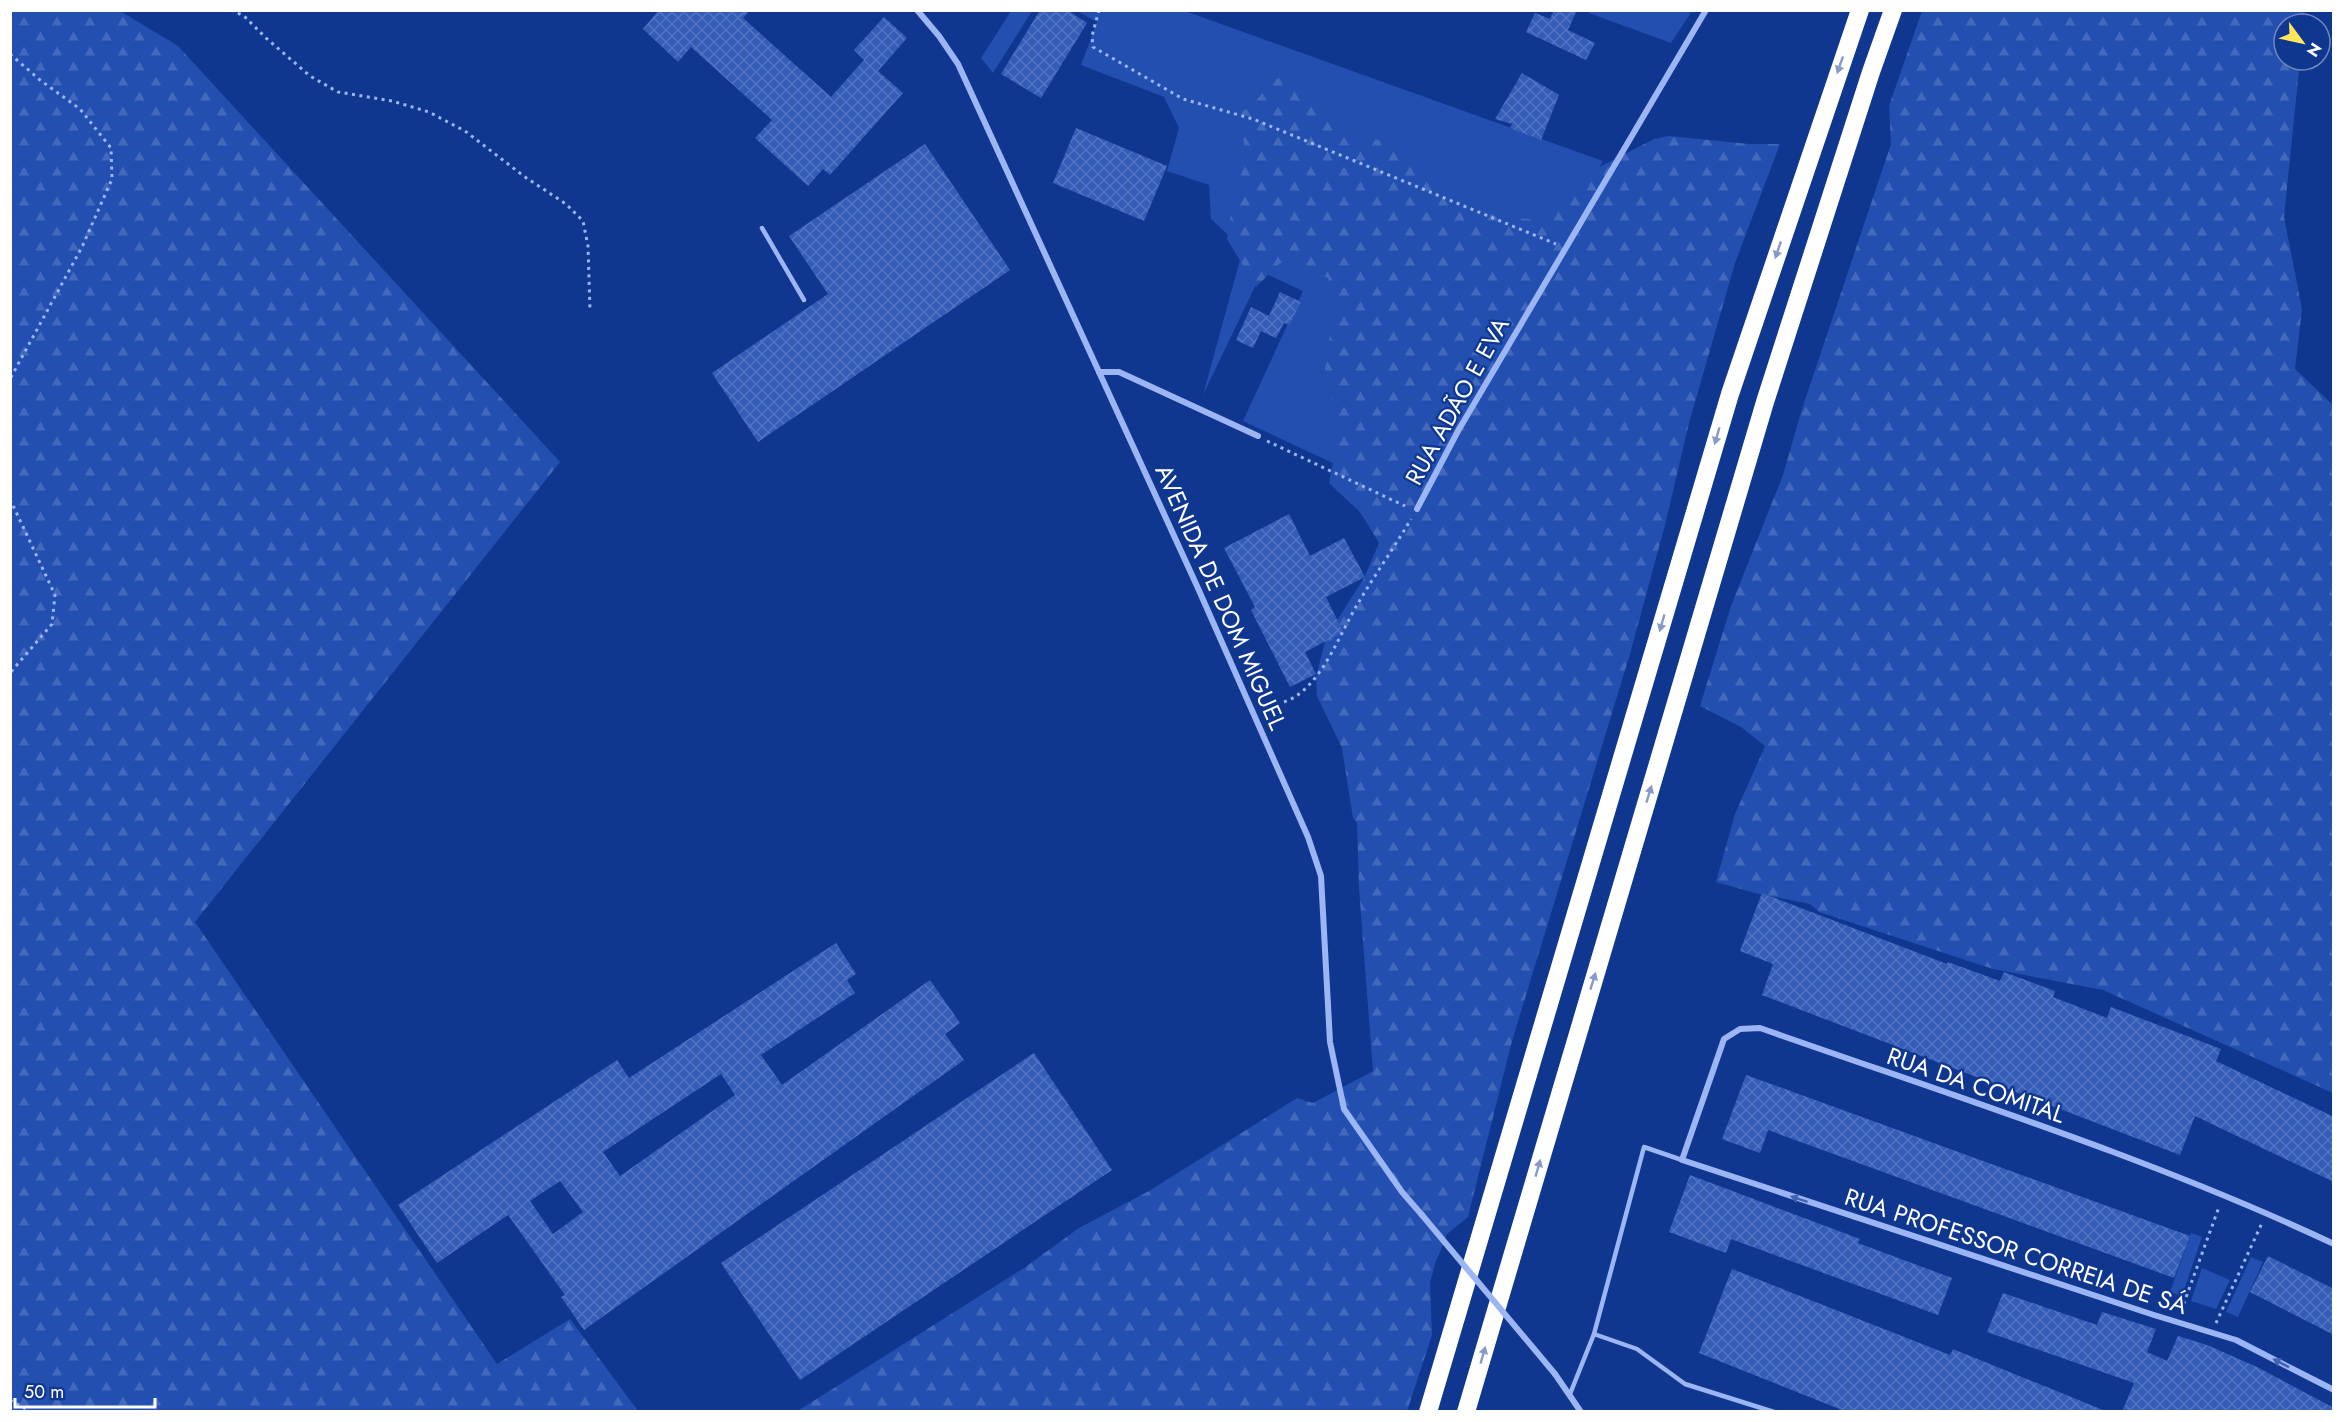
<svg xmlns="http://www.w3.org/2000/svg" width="2344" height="1422" viewBox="0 0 2344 1422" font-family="Jost,sans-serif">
<defs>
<pattern id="forest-firs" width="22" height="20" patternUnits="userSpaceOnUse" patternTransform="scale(1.5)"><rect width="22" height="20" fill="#224fb0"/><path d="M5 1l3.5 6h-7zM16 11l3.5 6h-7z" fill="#4369bc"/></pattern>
<pattern id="building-cross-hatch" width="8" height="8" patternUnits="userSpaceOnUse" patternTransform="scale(1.5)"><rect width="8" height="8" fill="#345db8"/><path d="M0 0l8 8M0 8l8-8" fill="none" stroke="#5275c3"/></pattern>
</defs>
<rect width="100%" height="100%" fill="#103790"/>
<g fill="#224fb0">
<polygon points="1011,11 1032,11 993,73 981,58"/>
<polygon points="1077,11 1185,11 1603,161 1405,497 1243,421 1303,291 1262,272 1203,395 1243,249 1211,219 1209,185 1167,171 1179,128 1164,97 1081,65 1097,22"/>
<polygon points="1589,11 1589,10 1692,11 1671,43 1589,13"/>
<polygon points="2191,1233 2202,1237 2182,1296 2170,1292"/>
<polygon points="2251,1257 2263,1262 2238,1317 2226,1312"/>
<polygon points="2202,1268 2230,1280 2216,1309 2191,1301"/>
</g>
<g fill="url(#forest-firs)">
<polygon points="10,11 120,11 178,46 560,462 195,922 497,1364 570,1319 638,1411 11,1411"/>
<polygon points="1922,11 2304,11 2303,24 2284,24 2284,60 2300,60 2284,217 2302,309 2295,369 2333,405 2333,1093 2103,990 1993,969 1819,912 1810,904 1755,893 1716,882 1735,814 1765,746 1741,727 1700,706 1731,606 1783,475 1802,409 1891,144 1889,106"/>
<polygon points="1288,72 1326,110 1356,134 1408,148 1429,166 1437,189 1469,207 1503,218 1532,219 1564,198 1576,179 1654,139 1669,136 1749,144 1780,144 1735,263 1689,423 1665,525 1630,654 1512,1041 1468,1217 1447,1234 1435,1264 1430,1283 1432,1335 1407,1411 796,1412 1024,1268 1079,1228 1149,1191 1297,1098 1313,1103 1373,1071 1359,888 1357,823 1353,818 1342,748 1317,696 1316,677 1326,638 1364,578 1379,543 1361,513 1329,483 1339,432 1325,370 1334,306 1328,278 1309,269 1280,263 1256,287 1227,239 1235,190 1247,159 1242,132 1242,112 1254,103 1271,83"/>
</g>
<g fill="url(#building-cross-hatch)" fill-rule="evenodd">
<polygon points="659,10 750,10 743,18 831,97 864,60 854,50 884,17 907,38 878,71 903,93 830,175 823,169 808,186 755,138 772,120 691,47 678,62 643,29"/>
<polygon points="1040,10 1067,10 1087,23 1041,98 1001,74"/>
<polygon points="1554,10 1577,10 1568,30 1595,43 1586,60 1526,32 1535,13 1550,19"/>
<polygon points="1522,73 1559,95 1541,140 1510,128 1512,124 1495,119"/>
<polygon points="1076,128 1167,166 1144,221 1053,183"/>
<polygon points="925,144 1010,270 758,442 712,373 828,294 789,236"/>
<polygon points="1280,292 1301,302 1289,325 1284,323 1276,338 1261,331 1253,348 1236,340 1251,307 1269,316"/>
<polygon points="1289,514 1310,556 1344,538 1365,577 1326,597 1343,632 1305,652 1316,674 1290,687 1251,610 1255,607 1224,548"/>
<polygon points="1762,893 1947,964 1948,962 2000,981 2004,972 2055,991 2053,997 2107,1018 2111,1007 2221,1049 2216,1061 2334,1117 2334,1182 2195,1116 2180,1155 1762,995 1773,964 1740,951"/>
<path d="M836,943L856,974L847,980L855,993L761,1055L782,1085L930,980L960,1023L945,1034L964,1060L584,1330L561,1297L565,1295L508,1215L437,1263L398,1205L617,1060L629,1078ZM721,1074L735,1095L620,1176L603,1152ZM560,1181L583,1212L553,1234L530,1201Z"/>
<polygon points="1034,1053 1112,1170 800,1380 721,1263"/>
<polygon points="1746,1075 2190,1236 2174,1278 1768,1130 1760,1153 1722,1139"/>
<polygon points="1690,1175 1860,1239 1858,1243 1952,1278 1938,1315 1731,1239 1726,1253 1669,1232"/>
<polygon points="2268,1256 2334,1289 2334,1335 2250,1292"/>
<polygon points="1732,1269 1950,1355 1953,1349 2108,1412 1847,1412 1699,1353"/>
<polygon points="2003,1293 2097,1325 2102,1312 2156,1329 2147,1352 2167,1361 2178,1336 2207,1345 2257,1367 2334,1408 2334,1412 2122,1412 2134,1383 1987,1332"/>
</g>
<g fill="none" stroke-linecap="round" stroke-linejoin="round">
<g stroke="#9bb6f3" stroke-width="3" stroke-dasharray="3 4.5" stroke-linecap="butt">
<polyline points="231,10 244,16 266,38 310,76 338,92 392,101 429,112 465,131 525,177 566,204 583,221 588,246 590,310"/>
<polyline points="1099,10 1092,36 1093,47 1183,99 1253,119 1556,244"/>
<polyline points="10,54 40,80 80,109 111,148 112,179 82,247 10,379"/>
<polyline points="1267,441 1405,506"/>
<polyline points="10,499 55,595 52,624 10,673"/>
<path d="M1284,702C1320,690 1339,635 1357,605C1374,576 1394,548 1411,519"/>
<polyline points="2181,1311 2219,1207"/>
<polyline points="2216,1323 2262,1223"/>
<polyline points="10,1400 31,1412"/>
</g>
<g stroke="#9bb6f3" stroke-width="4.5">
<polyline points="762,228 804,300"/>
<polyline points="1594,1334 1637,1349 1685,1384 1774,1412"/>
<polyline points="1570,1394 1594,1334 1644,1147 1682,1160"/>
</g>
<g stroke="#9bb6f3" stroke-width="6">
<polyline points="917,10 939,36 958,64 1197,586 1308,837 1321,876 1330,1042 1344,1109 1402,1192 1422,1215"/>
<polyline points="1099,372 1119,372 1258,436"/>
<polyline points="1417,509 1458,431 1706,10"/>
<path d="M2334,1244C2149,1157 1953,1096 1760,1028L1740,1029L1724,1039L1682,1160L2154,1315L2236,1340L2334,1390"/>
<polyline points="1555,1374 1581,1412"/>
</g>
<g stroke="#fff" stroke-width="18">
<polyline points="1428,1412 1730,394 1860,10"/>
<polyline points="1466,1412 1765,402 1871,72 1893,10"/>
</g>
<polyline stroke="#9bb6f3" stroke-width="6" points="1422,1215 1555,1374"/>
</g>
<defs><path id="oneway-solid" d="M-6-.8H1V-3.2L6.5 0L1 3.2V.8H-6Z" transform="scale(1.5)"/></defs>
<g fill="#889bc8">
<use href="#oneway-solid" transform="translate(1840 65) rotate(109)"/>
<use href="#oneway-solid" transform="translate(1778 250) rotate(109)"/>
<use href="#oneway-solid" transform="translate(1717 436) rotate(106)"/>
<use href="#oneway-solid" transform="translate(1662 623) rotate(106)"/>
<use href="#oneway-solid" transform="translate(1649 794) rotate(-73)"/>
<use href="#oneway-solid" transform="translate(1593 981) rotate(-73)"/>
<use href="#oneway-solid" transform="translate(1538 1168) rotate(-74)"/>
<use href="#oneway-solid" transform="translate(1483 1355) rotate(-74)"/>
</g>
<g fill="#4163b3">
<use href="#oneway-solid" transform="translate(1799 1199) rotate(-162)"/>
<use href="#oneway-solid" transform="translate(2281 1363) rotate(-153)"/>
</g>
<g text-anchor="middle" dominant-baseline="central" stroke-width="4.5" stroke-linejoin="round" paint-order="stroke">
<g font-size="24" fill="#fff" stroke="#103790">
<text transform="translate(1457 401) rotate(-61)">RUA ADÃO E EVA</text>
<text transform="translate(1221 597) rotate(66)">AVENIDA DE DOM MIGUEL</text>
<text transform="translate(1976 1085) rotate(19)">RUA DA COMITAL</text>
<text transform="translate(2016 1251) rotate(18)">RUA PROFESSOR CORREIA DE SÁ</text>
</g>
</g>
<rect width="2344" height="1422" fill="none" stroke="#ffffff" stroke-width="24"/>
<g transform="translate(2302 42) rotate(123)"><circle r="28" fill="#103790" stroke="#7087bc" stroke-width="1.5"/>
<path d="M0-4.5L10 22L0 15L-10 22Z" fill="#ffe65d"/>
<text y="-9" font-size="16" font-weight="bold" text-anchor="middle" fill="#ffffff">N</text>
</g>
<path d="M15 1398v9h140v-9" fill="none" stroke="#ffffff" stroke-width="3"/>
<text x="24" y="1398" font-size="18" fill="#ffffff" stroke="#103790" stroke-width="4.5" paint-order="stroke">50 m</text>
</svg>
